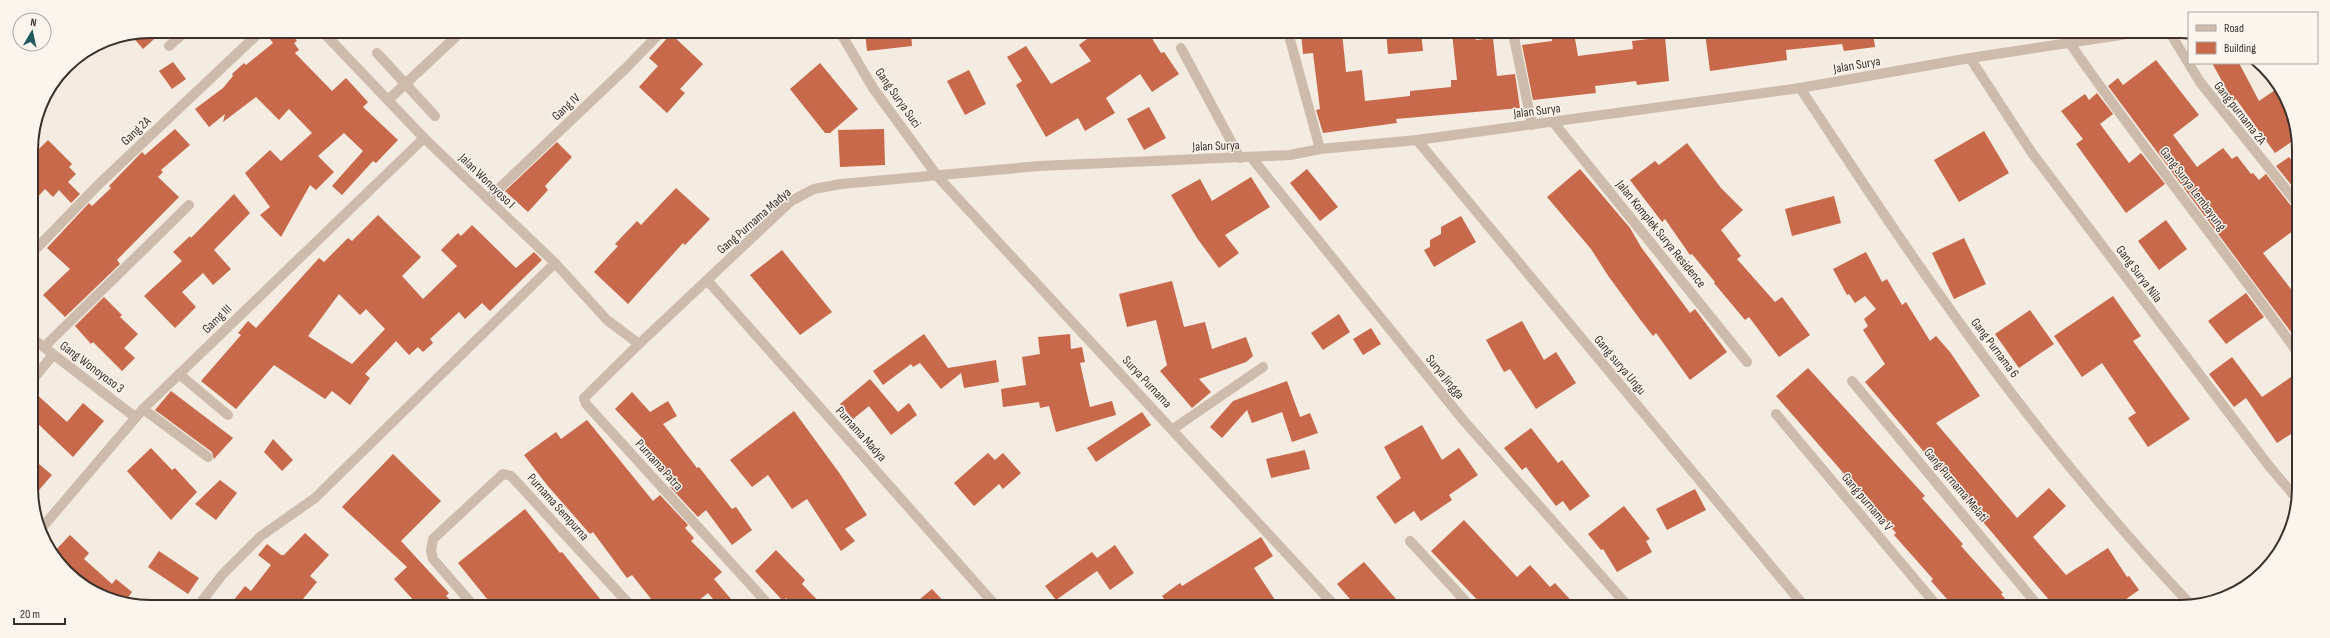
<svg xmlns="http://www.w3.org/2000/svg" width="2330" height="638" viewBox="0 0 2330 638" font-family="'Sofia Sans Condensed',sans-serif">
<rect width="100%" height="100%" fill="#f4ebe1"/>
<g fill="#c8694b" fill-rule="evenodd">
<polygon points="150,31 163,31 143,49 131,35"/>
<polygon points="267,31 289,31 297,41 294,43 299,50 295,53 332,91 346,78 368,102 363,107 398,140 376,163 373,161 342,195 332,186 363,151 344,133 318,156 334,172 316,190 310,185 281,237 260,215 270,207 245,173 270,150 281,161 312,133 289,109 279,120 256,97 223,122 225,114 209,127 195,109 223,88 233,76 232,74 244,63 246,65 273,43 266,34"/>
<polygon points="865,32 911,32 912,46 867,51"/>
<polygon points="1096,32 1148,32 1161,53 1164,52 1179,74 1152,92 1140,74 1106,98 1115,113 1085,131 1078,118 1046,137 1016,85 1022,81 1007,57 1026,46 1051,84 1091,61 1079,45"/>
<polygon points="1301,32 1342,32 1346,72 1362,70 1365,101 1410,96 1410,91 1451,87 1451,80 1457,80 1452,33 1475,33 1476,40 1493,38 1497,76 1515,74 1520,108 1396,119 1397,123 1323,133 1316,110 1320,109 1313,53 1303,54"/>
<polygon points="1386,32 1421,32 1423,51 1388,54"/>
<polygon points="1551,33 1574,33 1578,56 1633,49 1632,41 1665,37 1669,81 1637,85 1636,81 1595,86 1596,93 1533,100 1522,45 1552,41"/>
<polygon points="1705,33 1873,33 1875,47 1844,51 1842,44 1786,50 1787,60 1710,71"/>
<polygon points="671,34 703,64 680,89 685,93 667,113 639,87 658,66 649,58"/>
<polygon points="2156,60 2199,115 2173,135 2197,167 2223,148 2232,159 2237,156 2251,174 2253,173 2259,180 2266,174 2292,207 2297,209 2297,228 2263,253 2297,297 2297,340 2108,86 2118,78 2123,85"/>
<polygon points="173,62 186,79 172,89 159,71"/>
<polygon points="820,63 858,109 830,133 825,133 790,89"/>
<polygon points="2212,63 2239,63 2259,101 2275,90 2293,116 2297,127 2297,138 2275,153 2236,99 2233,101"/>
<polygon points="969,70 986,104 965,115 947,81"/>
<polygon points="2097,93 2113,114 2100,124 2129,163 2141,153 2165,184 2126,213 2076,144 2083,139 2061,111 2085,94 2089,100"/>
<polygon points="1149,107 1166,138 1144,150 1127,119"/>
<polygon points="175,129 190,145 161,170 163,172 158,177 179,197 117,260 120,264 65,317 43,295 70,269 47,248 89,203 92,206 111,188 109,186 142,152 145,155"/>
<polygon points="884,129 885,165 840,167 838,130"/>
<polygon points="1984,131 2009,173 1959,202 1934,160"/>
<polygon points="48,140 72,164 69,167 76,174 68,182 80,194 71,203 59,190 53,197 45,189 32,203 31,157"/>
<polygon points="557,142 572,157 545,186 548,190 528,212 505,191"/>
<polygon points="1687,143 1721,188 1743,210 1721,230 1741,256 1737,259 1775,302 1782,297 1810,335 1779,357 1749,317 1745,320 1714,283 1715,282 1692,254 1690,255 1665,219 1662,222 1630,180 1655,161 1659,165"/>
<polygon points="2289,157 2297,167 2297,192 2276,166"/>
<polygon points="1307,169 1338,207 1320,221 1290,183"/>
<polygon points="1580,169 1630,228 1641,247 1690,313 1695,309 1727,352 1690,380 1656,333 1653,336 1639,318 1609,277 1591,249 1547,197"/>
<polygon points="1251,177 1270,207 1225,235 1239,253 1219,268 1197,238 1171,195 1200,179 1212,201"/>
<polygon points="676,188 710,219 685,245 683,243 628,304 594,272 618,246 615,244 637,221 641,225"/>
<polygon points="234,194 250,213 214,250 231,269 213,285 203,273 182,292 196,307 175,328 144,296 182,261 173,252 190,236 191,238"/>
<polygon points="1834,196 1841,223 1792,236 1785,209"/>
<path d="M378,215L421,257L402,276L423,299L457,266L441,250L458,233L461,236L472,225L516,268L534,252L542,260L490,311L482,303L465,319L459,312L430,339L433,343L423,352L418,347L409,355L396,341L365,374L370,378L350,405L332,391L325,399L274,365L236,409L201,381L241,335L238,333L248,321L256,328L319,258L324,262L348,238L352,241ZM339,294L360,315L366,309L385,329L352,364L308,336Z"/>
<polygon points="1461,216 1476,242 1434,267 1424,250 1430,247 1430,240 1441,234 1441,227"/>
<polygon points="2166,220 2187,249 2159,270 2138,241"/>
<polygon points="1964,238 1986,284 1954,299 1932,253"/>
<polygon points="782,250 832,312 800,335 750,275"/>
<polygon points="1866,252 1882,282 1887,279 1902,305 1906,302 1930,341 1936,336 1950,352 1980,396 1936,423 2017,518 2049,488 2066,506 2033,537 2066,575 2108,548 2127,577 2129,576 2139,590 2115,607 2055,607 1865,382 1885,364 1863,330 1868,326 1864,319 1876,309 1865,296 1855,303 1849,294 1847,295 1833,269"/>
<polygon points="1172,281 1184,327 1205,322 1212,349 1246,337 1253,356 1246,362 1199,379 1211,392 1192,408 1160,371 1167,365 1156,320 1127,327 1119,294"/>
<polygon points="2246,293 2264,317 2226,344 2208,321"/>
<polygon points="2113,296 2141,336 2133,341 2190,419 2148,447 2128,418 2136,413 2102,363 2082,377 2054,336"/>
<polygon points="104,297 122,315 120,317 138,334 124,348 135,358 122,371 93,342 91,344 75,326"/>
<polygon points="2030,310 2054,344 2019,368 1995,334"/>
<polygon points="1339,314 1350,332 1323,350 1311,333"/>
<polygon points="1522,321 1544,360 1556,352 1576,383 1536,409 1510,369 1504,372 1486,340"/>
<polygon points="1371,328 1381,344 1363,355 1353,339"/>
<polygon points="924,334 948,368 996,360 999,382 964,388 961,373 941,389 920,363 913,367 911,364 883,385 873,371"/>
<polygon points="1070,334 1071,349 1082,347 1085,362 1080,363 1090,407 1112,401 1116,415 1056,432 1049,406 1040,408 1039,402 1003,407 1001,389 1026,385 1022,357 1040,354 1038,337"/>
<polygon points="2232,357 2262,397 2297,373 2297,430 2277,443 2246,398 2234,407 2209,374"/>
<polygon points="1808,368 1925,496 1922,498 1963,544 1961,546 2003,593 2001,594 2012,607 1954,607 1931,581 1933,579 1894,535 1896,533 1776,396"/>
<polygon points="870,379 898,412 909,403 917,415 891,435 869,406 853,419 840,404"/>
<polygon points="1287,381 1300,417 1310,413 1318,433 1292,442 1282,412 1252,423 1247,410 1222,438 1210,427 1233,401"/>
<polygon points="33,391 67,422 83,403 104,421 73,457 33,419"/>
<polygon points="171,391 233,438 214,459 212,452 155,410"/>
<polygon points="632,392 650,412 668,401 677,416 663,424 697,468 699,467 732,509 736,507 752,530 732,545 706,510 698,517 670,487 673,485 641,444 645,441 615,409"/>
<polygon points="794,411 840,474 867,515 845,529 855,541 841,551 807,499 792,509 768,475 752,487 730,460"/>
<polygon points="1142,412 1151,425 1096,462 1087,448"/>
<polygon points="587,420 653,501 660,495 688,525 685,528 694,538 691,541 722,572 714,579 736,605 718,605 708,593 693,605 656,605 632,575 627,578 593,532 590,534 547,485 524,455 556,432 561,439"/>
<polygon points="1422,425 1442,460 1459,448 1478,475 1449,495 1452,500 1421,521 1414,511 1395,524 1376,497 1401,478 1384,447"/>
<polygon points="1531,428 1558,463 1562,460 1590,496 1570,511 1563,501 1556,506 1526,467 1522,470 1504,448"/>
<polygon points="273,439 293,460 282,471 264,452"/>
<polygon points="151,448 172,470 175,468 197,492 171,520 127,471"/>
<polygon points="1305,450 1310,469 1271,478 1266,459"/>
<polygon points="988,453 995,460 1003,453 1021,473 1003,489 999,484 974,506 954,483"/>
<polygon points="393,454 441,501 401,541 449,593 446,596 456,605 418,605 394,579 407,567 342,507"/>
<polygon points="33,459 52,475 33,497"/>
<polygon points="220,480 237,493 216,520 195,504"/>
<polygon points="1695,489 1706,510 1667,530 1656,509"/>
<polygon points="1624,506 1650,539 1646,541 1652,552 1617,572 1603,549 1601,550 1588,534"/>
<polygon points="525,509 560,553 562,552 605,605 492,605 458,563"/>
<polygon points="1464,520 1517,577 1530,565 1550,587 1555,583 1576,606 1483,606 1431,551"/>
<polygon points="305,533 329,555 310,576 317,582 298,605 230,605 245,586 251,591 271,565 258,555 267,544 281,555 284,555"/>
<polygon points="70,535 89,553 84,559 112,584 116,579 132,592 127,599 134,605 127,605 97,595 66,572 52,554"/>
<polygon points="1261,537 1273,556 1254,568 1279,606 1169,606 1162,596 1180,583 1182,586"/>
<polygon points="1115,545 1134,573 1110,590 1097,571 1056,600 1045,586 1092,552 1097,558"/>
<polygon points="776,550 805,580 802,584 822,605 793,605 786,598 783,601 755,571"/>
<polygon points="159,551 199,578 188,594 148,567"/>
<polygon points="1364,562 1402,606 1356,606 1337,584"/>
<polygon points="932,589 947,605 913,605"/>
</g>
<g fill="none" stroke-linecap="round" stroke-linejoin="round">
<g stroke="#cdbbac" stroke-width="10">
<polyline points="322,31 424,138 555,263 607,320 639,344"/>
<polyline points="840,32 873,88 938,177 1335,606"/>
<polyline points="1288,32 1320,149"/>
<polyline points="1513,33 1532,125"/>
<polyline points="2170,33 2200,82 2297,203"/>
<path d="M2069,42C2142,148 2223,247 2297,352"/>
<polyline points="169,46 186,31"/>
<polyline points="1181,48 1240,158"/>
<polyline points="377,53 435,116"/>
<polyline points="1970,58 2032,153 2269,466 2297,499"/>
<path d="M1800,88C1846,157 1891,227 1939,294C2016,404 2100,509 2192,606"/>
<polyline points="388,100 462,31"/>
<polyline points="1554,123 1747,362"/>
<polyline points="1417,140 1804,606"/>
<polyline points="1251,157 1464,421 1628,606"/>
<polyline points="488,199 627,67 661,32"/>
<polyline points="32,253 99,184 261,31"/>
<polyline points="707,280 996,606"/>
<polyline points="32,338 135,417"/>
<polyline points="44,347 189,205"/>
<polyline points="179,374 228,415"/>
<polyline points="33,379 53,355"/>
<polyline points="1852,381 2039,607"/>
<polyline points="143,409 208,457"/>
<polyline points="1776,414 1938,607"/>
<polyline points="1173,429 1263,367"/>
<polyline points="40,530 143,409 424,138"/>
<polyline points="1410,541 1470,606"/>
<polyline points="199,605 222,575 261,536 315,498 555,263"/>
<polyline points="473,605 433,559 431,551 433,539 503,474 511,476 630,605"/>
<polyline points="769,605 586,404 584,398 639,344 791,201 814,189 841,184 1039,166 1290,155 1320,149 1417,140 1800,88 1970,58 2134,33"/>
</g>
</g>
<g text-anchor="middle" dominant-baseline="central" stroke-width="3" stroke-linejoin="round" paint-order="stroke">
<g font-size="13" fill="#3b302b" stroke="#fbf5ee">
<text transform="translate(1857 65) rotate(-10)">Jalan Surya</text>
<text transform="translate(898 98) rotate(55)">Gang Surya Suci</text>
<text transform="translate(566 107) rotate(-43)">Gang IV</text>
<text transform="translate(1537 111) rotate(-7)">Jalan Surya</text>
<text transform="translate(2240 113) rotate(52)">Gang purnama 2A</text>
<text transform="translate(136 131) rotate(-43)">Gang 2A</text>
<text transform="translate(1216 146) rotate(-2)">Jalan Surya</text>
<text transform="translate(487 181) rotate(44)">Jalan Wonoyoso I</text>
<text transform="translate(2193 189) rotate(53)">Gang Surya Lembayung</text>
<text transform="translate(754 221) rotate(-41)">Gang Purnama Madya</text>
<text transform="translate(1661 234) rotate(51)">Jalan Komplek Surya Residence</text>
<text transform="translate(2139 274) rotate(53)">Gang Surya Nila</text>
<text transform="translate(217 319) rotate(-44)">Gamg III</text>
<text transform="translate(1995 348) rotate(53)">Gang Purnama 6</text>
<text transform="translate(1620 365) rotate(50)">Gang surya Ungu</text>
<text transform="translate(92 367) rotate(37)">Gang Wonoyoso 3</text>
<text transform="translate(1445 377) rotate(51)">Surya Jingga</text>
<text transform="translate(1147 382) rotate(47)">Surya Purnama</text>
<text transform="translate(861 434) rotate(48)">Purnama Madya</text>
<text transform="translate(659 465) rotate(48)">Purnama Patra</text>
<text transform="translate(1956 485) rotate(50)">Gang Purnama Melati</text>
<text transform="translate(1867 502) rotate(50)">Gang purnama V</text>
<text transform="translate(558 507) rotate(48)">Purnama Sempurna</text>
</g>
</g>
<path d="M0 0H2330V638H0ZM150 38H2180A112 112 0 0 1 2292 150V488A112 112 0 0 1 2180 600H150A112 112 0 0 1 38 488V150A112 112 0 0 1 150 38Z" fill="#fbf5ee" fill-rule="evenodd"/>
<path fill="none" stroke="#3b302b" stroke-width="2" d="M150 38H2180A112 112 0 0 1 2292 150V488A112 112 0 0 1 2180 600H150A112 112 0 0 1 38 488V150A112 112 0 0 1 150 38Z"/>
<rect x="2188" y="12" width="130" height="52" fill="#fbf5ee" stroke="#aea6a0"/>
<rect x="2196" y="25" width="20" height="6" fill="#cdbbac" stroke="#aea6a0"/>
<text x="2224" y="32" font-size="12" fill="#3b302b">Road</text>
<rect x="2196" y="42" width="20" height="12" fill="#c8694b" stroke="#aea6a0"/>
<text x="2224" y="52" font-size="12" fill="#3b302b">Building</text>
<g transform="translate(32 32) rotate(9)"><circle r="19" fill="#fbf5ee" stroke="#aea6a0"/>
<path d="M0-3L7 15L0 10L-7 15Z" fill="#1f5a5e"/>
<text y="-6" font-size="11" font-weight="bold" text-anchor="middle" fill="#3b302b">N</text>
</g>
<path d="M14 618v6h51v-6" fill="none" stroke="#3b302b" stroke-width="2"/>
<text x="20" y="618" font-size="12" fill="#3b302b" stroke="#fbf5ee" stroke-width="3" paint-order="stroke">20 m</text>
</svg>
